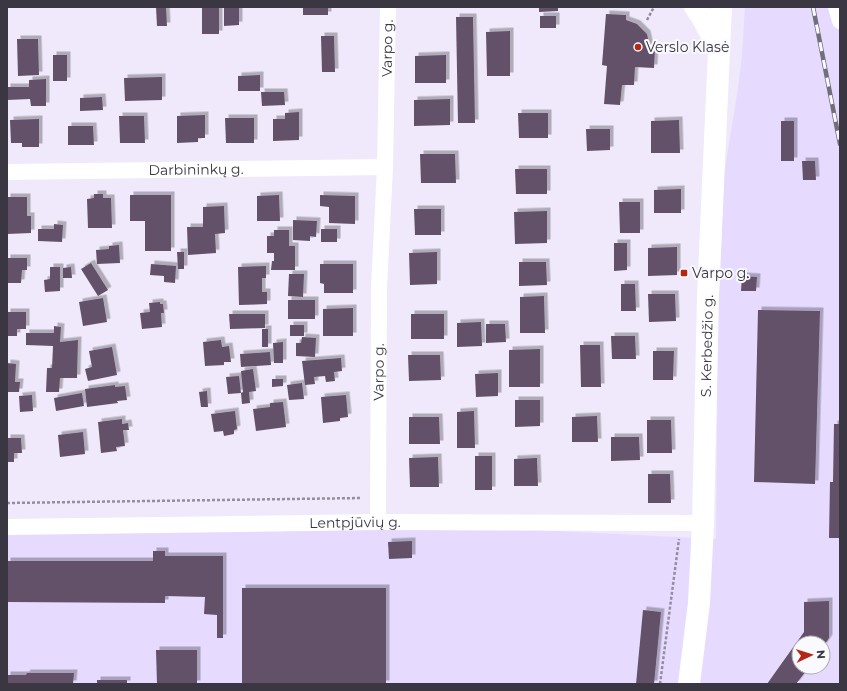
<svg xmlns="http://www.w3.org/2000/svg" width="847" height="691" viewBox="0 0 847 691" font-family="Montserrat,sans-serif">
<defs>
<filter id="shadow"><feDropShadow dx="3.5" dy="-3.5" stdDeviation="0" flood-color="#0004"/></filter>
</defs>
<rect width="100%" height="100%" fill="#efe9fb"/>
<path fill="#e6dbff" fill-rule="evenodd" d="M745,7H840V684H7V527L378,522L716,539L718,323L724,174L738,88L742,55ZM799,643H823V667H799Z"/>
<g fill="#625167" filter="url(#shadow)">
<polygon points="156,7 166,7 167,26 157,26"/>
<rect x="202" y="7" width="17" height="27"/>
<polygon points="224,7 239,7 239,25 224,26"/>
<rect x="303" y="7" width="25" height="8"/>
<polygon points="539,7 558,7 558,11 539,12"/>
<polygon points="606,14 626,15 626,20 637,24 647,34 650,48 655,48 654,68 635,67 634,85 622,85 620,105 604,104 607,66 602,65"/>
<rect x="540" y="16" width="16" height="12"/>
<polygon points="456,17 473,17 475,123 458,123"/>
<polygon points="510,31 510,76 487,76 486,32"/>
<polygon points="321,36 334,36 335,72 322,72"/>
<polygon points="17,39 38,39 39,75 18,76"/>
<rect x="53" y="55" width="14" height="26"/>
<polygon points="446,55 446,83 415,83 415,56"/>
<polygon points="260,75 260,91 238,91 238,76"/>
<polygon points="162,77 162,100 125,101 124,78"/>
<polygon points="46,79 46,106 31,106 30,99 7,100 7,87 29,87 29,80"/>
<polygon points="261,92 284,92 285,105 262,106"/>
<polygon points="102,97 103,110 80,111 80,98"/>
<polygon points="450,99 450,125 414,126 414,100"/>
<polygon points="299,112 299,140 273,141 273,119 285,119 285,113"/>
<polygon points="518,113 548,113 548,138 519,138"/>
<polygon points="205,115 205,138 198,138 198,142 177,143 177,116"/>
<polygon points="119,116 144,116 145,143 120,143"/>
<polygon points="225,118 254,118 254,143 226,143"/>
<polygon points="39,119 39,147 22,147 22,143 11,143 10,120"/>
<polygon points="679,120 680,153 651,153 651,121"/>
<rect x="781" y="121" width="13" height="40"/>
<polygon points="68,126 93,126 94,145 68,145"/>
<polygon points="586,129 610,129 610,150 587,151"/>
<polygon points="420,154 455,154 456,183 421,183"/>
<polygon points="802,161 815,161 816,180 803,180"/>
<polygon points="515,169 547,169 547,194 516,194"/>
<polygon points="681,189 681,213 654,213 654,190"/>
<polygon points="94,194 103,194 103,198 111,198 112,228 88,228 87,199 94,198"/>
<polygon points="130,195 171,195 171,251 145,251 145,221 130,221"/>
<polygon points="279,195 280,221 257,221 257,196"/>
<polygon points="320,195 355,196 355,224 329,223 329,207 320,206"/>
<polygon points="7,197 27,197 27,216 31,216 31,233 7,234"/>
<polygon points="619,202 640,202 640,233 620,233"/>
<polygon points="224,206 225,233 215,234 216,253 188,255 187,227 203,227 203,207"/>
<polygon points="414,209 441,209 441,235 415,235"/>
<polygon points="547,211 547,243 515,244 514,212"/>
<polygon points="293,220 317,221 316,237 310,236 310,241 293,240"/>
<polygon points="54,224 63,225 62,242 38,241 38,229 54,229"/>
<rect x="321" y="229" width="16" height="13"/>
<polygon points="274,230 289,230 289,246 295,246 295,270 271,270 272,261 274,261 274,253 267,253 267,236 274,236"/>
<polygon points="614,243 627,243 627,270 614,271"/>
<polygon points="119,245 120,263 97,264 96,250 109,249 109,246"/>
<polygon points="677,247 677,275 648,276 648,248"/>
<polygon points="177,252 184,252 184,269 178,269"/>
<polygon points="437,252 437,284 410,285 409,253"/>
<polygon points="7,258 27,258 27,270 22,270 21,283 7,283"/>
<polygon points="519,262 546,262 547,285 519,286"/>
<polygon points="91,263 108,290 98,296 81,269"/>
<polygon points="151,264 176,266 175,283 164,282 164,276 150,275"/>
<polygon points="320,264 353,264 353,293 324,293 324,284 320,283"/>
<polygon points="266,266 266,278 262,278 262,292 267,292 267,304 239,305 238,267"/>
<polygon points="50,267 60,267 60,291 45,292 44,280 50,279"/>
<polygon points="71,267 72,278 63,278 63,268"/>
<polygon points="289,274 304,274 303,297 288,296"/>
<polygon points="742,276 757,277 756,291 741,291"/>
<polygon points="621,284 635,284 636,311 621,311"/>
<polygon points="648,294 675,294 676,321 649,322"/>
<polygon points="544,296 545,333 520,333 520,297"/>
<polygon points="103,298 107,322 83,326 79,302"/>
<rect x="288" y="300" width="27" height="19"/>
<polygon points="160,302 160,304 163,304 164,313 161,313 162,327 142,329 140,313 150,312 149,303"/>
<polygon points="353,308 353,336 323,336 323,309"/>
<polygon points="758,310 820,311 815,484 754,482"/>
<polygon points="7,312 26,312 26,329 17,329 17,336 7,336"/>
<polygon points="229,314 265,314 265,328 230,329"/>
<rect x="411" y="314" width="33" height="25"/>
<polygon points="481,322 482,346 457,347 457,323"/>
<polygon points="486,324 505,324 506,342 486,343"/>
<rect x="290" y="325" width="14" height="11"/>
<polygon points="54,326 61,327 60,342 78,340 77,378 60,378 59,392 46,392 47,368 52,368 53,346 26,345 26,333 54,333"/>
<rect x="262" y="329" width="6" height="18"/>
<polygon points="611,336 635,336 636,359 612,359"/>
<polygon points="302,337 316,338 315,357 296,356 296,343 301,343"/>
<polygon points="221,340 222,347 229,346 231,362 224,362 224,365 205,366 203,342"/>
<polygon points="283,342 283,363 274,363 273,343"/>
<polygon points="580,345 600,345 601,387 581,387"/>
<polygon points="112,347 117,375 88,381 85,369 92,367 89,351"/>
<polygon points="540,349 540,387 509,387 509,350"/>
<polygon points="653,351 674,351 673,380 653,380"/>
<polygon points="270,352 271,365 241,367 240,354"/>
<polygon points="408,355 440,355 441,380 409,381"/>
<polygon points="341,358 342,371 334,372 335,381 326,382 325,376 314,377 315,384 305,385 302,361"/>
<polygon points="7,363 16,364 15,382 20,382 19,392 7,392"/>
<polygon points="253,369 256,391 249,392 250,403 242,404 241,393 243,392 241,371"/>
<polygon points="498,373 498,396 476,397 475,374"/>
<polygon points="239,376 241,393 228,394 226,377"/>
<polygon points="272,379 283,379 283,386 272,387"/>
<polygon points="302,383 304,399 289,400 287,385"/>
<polygon points="115,385 115,387 125,386 127,400 117,401 118,403 87,407 85,389"/>
<polygon points="207,391 208,407 201,407 199,392"/>
<polygon points="82,393 84,406 56,411 54,398"/>
<polygon points="32,395 33,411 20,412 19,396"/>
<polygon points="346,395 348,417 340,418 340,421 323,423 321,397"/>
<polygon points="515,400 540,400 540,426 515,427"/>
<polygon points="283,402 286,427 256,431 253,409 270,407 270,403"/>
<polygon points="235,411 237,429 234,430 234,434 224,436 223,431 214,432 211,414"/>
<polygon points="474,411 475,448 457,448 457,412"/>
<polygon points="597,416 598,442 572,442 572,417"/>
<polygon points="409,417 439,417 440,444 409,444"/>
<polygon points="122,419 122,424 128,423 129,430 123,430 125,446 116,447 117,451 101,453 98,422"/>
<polygon points="647,420 671,420 672,453 647,453"/>
<polygon points="834,424 840,424 840,538 829,538 830,482 833,482"/>
<polygon points="83,432 85,454 60,457 58,435"/>
<polygon points="611,437 639,437 640,460 611,461"/>
<polygon points="7,438 21,438 22,453 14,453 14,462 7,462"/>
<rect x="475" y="456" width="17" height="34"/>
<polygon points="438,457 439,487 410,487 409,458"/>
<polygon points="537,458 538,486 514,486 514,459"/>
<polygon points="648,474 670,474 671,503 648,503"/>
<polygon points="412,541 412,558 389,559 388,542"/>
<polygon points="153,551 165,551 165,556 223,556 223,638 217,638 217,615 204,614 205,597 165,596 165,603 7,602 7,561 153,561"/>
<rect x="242" y="588" width="144" height="96"/>
<polygon points="829,601 829,638 823,647 823,643 799,643 799,667 809,667 796,684 767,684 804,632 804,602"/>
<polygon points="643,610 661,612 654,684 636,684"/>
<polygon points="156,650 197,650 197,684 157,684"/>
<polygon points="27,673 74,673 73,684 7,684 7,675 26,675"/>
<rect x="97" y="680" width="30" height="4"/>
</g>
<g fill="none" stroke-linecap="round" stroke-linejoin="round">
<g stroke="#938e9c" stroke-width="2.5" stroke-dasharray="3 2" stroke-linecap="butt">
<polyline points="647,20 654,7"/>
<polyline points="7,503 362,498"/>
<polyline points="660,684 679,539"/>
</g>
<g stroke="#fff" stroke-width="16">
<polyline points="836,7 840,21"/>
<path id="s1" d="M7,172L385,167"/>
<path id="s2" d="M378,522L379,288L385,167L388,7"/>
<path id="s3" d="M7,527L378,522L703,523"/>
</g>
<g stroke="#fff" stroke-width="22">
<polyline points="695,7 703,19 719,49"/>
<path id="s4" d="M689,684L699,603L703,523L708,296L721,7"/>
</g>
<defs>
<polyline id="rail" points="813,7 840,144"/>
</defs>
<use href="#rail" stroke="#736e7b" stroke-width="4.5"/>
<use href="#rail" stroke="#faf9fe" stroke-width="3" stroke-dasharray="9" stroke-linecap="butt"/>
</g>
<g fill="#b42714" stroke="#faf9fe" stroke-width="1.5">
<circle cx="638" cy="47" r="4"/>
<rect x="680" y="269" width="8" height="8" rx="2"/>
</g>
<g text-anchor="middle" dominant-baseline="central" stroke-width="4" stroke-linejoin="round" paint-order="stroke">
<g font-size="14" fill="#3b3742" stroke="#faf9fe" text-anchor="start">
<text x="646" y="47">Verslo Klasė</text>
<text x="692" y="273">Varpo g.</text>
</g>
<g font-size="14" fill="#3b3742" stroke="#faf9fe">
<text stroke="none"><textPath href="#s2" startOffset="474">Varpo g.</textPath></text>
<text stroke="none"><textPath href="#s1" startOffset="189">Darbininkų g.</textPath></text>
<text stroke="none"><textPath href="#s4" startOffset="339">S. Kerbedžio g.</textPath></text>
<text stroke="none"><textPath href="#s2" startOffset="150">Varpo g.</textPath></text>
<text stroke="none"><textPath href="#s3" startOffset="348">Lentpjūvių g.</textPath></text>
</g>
</g>
<rect width="847" height="691" fill="none" stroke="#3b3742" stroke-width="16"/>
<g transform="translate(811 655) rotate(86)"><circle r="19" fill="#faf9fe" stroke="#aeabb3"/>
<path d="M0-3L7 15L0 10L-7 15Z" fill="#b42714"/>
<text y="-6" font-size="11" font-weight="bold" text-anchor="middle" fill="#3b3742">N</text>
</g>
</svg>
